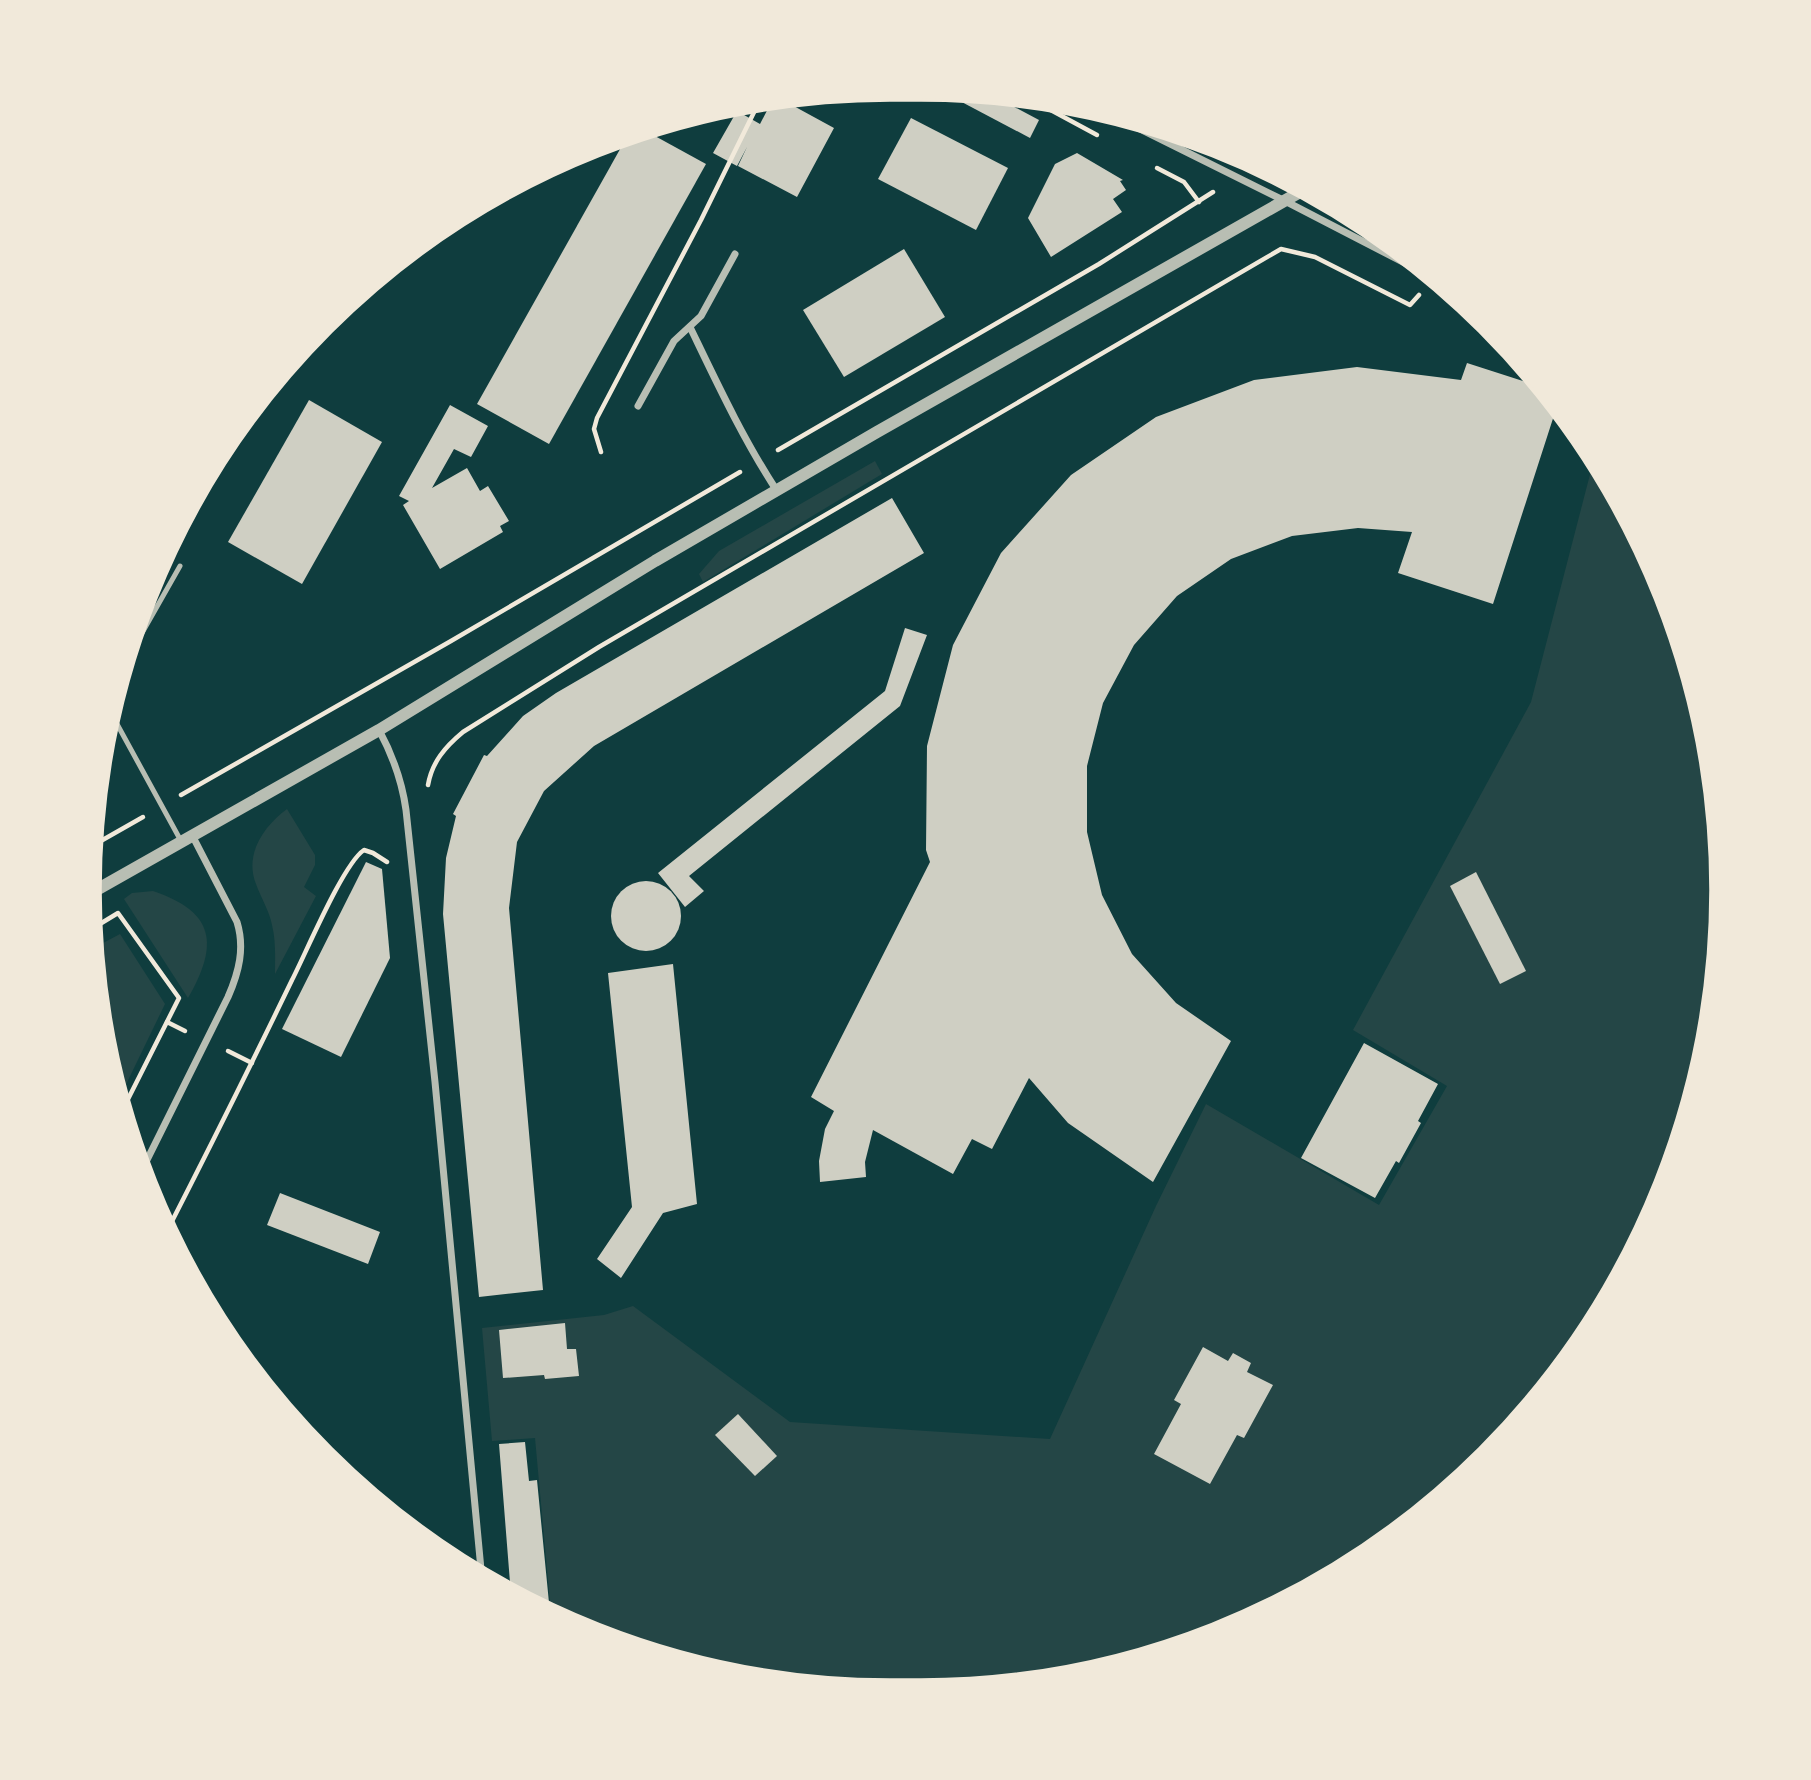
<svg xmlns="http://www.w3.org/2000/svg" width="1811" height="1780" viewBox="0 0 1811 1780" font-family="'DM Sans',sans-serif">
<rect width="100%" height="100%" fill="#0f3d3e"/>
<g fill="#244646">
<polygon points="1594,459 1641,535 1696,683 1722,838 1717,995 1681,1148 1616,1292 1524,1419 1409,1527 1276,1610 1128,1665 973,1691 786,1686 632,1650 551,1613 535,1438 492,1441 482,1328 604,1315 633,1306 790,1422 1050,1439 1156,1206 1206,1104 1379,1205 1447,1086 1353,1030 1531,702"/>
<polygon points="875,461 882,474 703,582 699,574 719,551"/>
<path d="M287,809L315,855V865L304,887L316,896L275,974C275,958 276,941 272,925C269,910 261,898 256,884C244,854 264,826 287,809Z"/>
<path d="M153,891C215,912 219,944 188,998L124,899L132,893Z"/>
<polygon points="120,934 165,1004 118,1101 115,1097 90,950"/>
</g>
<g fill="#cfcfc3">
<polygon points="939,90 986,92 1039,120 1030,138"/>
<polygon points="779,98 834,128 797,197 738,166 747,147 737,166 713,153 737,111 760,124 773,99"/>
<polygon points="911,118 1008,168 976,230 878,179"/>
<polygon points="644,130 706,164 549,444 477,404 628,135"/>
<polygon points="1077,153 1123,180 1120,181 1126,190 1113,199 1122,212 1051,257 1028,218 1055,164"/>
<polygon points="904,249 945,317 844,377 803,310"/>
<polygon points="1467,363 1545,388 1558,403 1493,604 1398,573 1412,532 1358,528 1292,536 1231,559 1177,596 1134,645 1103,703 1087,766 1087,832 1102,895 1132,954 1176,1003 1231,1041 1153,1182 1068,1123 1029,1078 992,1149 972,1139 953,1174 873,1130 865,1162 866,1177 820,1182 819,1161 825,1129 834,1111 811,1097 930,862 926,850 927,746 953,645 1001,553 1071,475 1156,417 1254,380 1357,367 1461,380"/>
<polygon points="309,400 382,442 302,584 228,542"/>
<polygon points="450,405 488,426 471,457 454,449 432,488 467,468 480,491 488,486 509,521 500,526 503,532 440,569 403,505 409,501 399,496"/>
<polygon points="892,498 924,553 594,746 544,791 517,842 509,908 543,1290 479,1297 443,914 446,858 456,816 453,814 484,755 487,756 523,716 556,693"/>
<polygon points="905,628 927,635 900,706 689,876 704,891 685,907 658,873 885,691"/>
<polygon points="366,862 382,869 390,958 341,1057 282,1029"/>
<polygon points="1476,872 1526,971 1500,984 1450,886"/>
<circle cx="646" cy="916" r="35"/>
<polygon points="673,964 697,1204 663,1213 621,1278 597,1259 632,1207 608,973"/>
<polygon points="1364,1043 1438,1084 1418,1121 1421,1123 1399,1163 1396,1161 1375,1198 1301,1158"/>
<polygon points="280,1193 380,1232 368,1264 267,1225"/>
<polygon points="565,1323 567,1349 576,1349 579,1376 545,1379 544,1375 503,1378 499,1330"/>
<polygon points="1203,1347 1228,1361 1233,1353 1251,1363 1247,1372 1273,1385 1244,1438 1237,1435 1210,1484 1154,1454 1181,1404 1174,1400"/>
<polygon points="738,1414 777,1456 755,1476 715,1435"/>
<polygon points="525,1442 529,1481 537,1480 550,1613 511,1595 499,1444"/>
</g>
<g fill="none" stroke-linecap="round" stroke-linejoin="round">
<g stroke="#f1e9da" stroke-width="4.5">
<polyline points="1021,94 1097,135"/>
<polyline points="1157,168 1184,182 1199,202"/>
<polyline points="778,450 1099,264 1213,192"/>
<polyline points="601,452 594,429 597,418 701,220 760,100"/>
<path d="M428,785C432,762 445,747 463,732L599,647L1281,249L1315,257L1410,305L1419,295"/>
<polyline points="181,795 451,641 740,472"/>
<polyline points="92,846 143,817"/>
<polyline points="90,930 118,913 179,998 121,1113"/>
<polyline points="167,1022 185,1031"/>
<polyline points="228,1051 252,1063"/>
<path d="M166,1233C209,1149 251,1065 292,980C306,953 343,864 364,850L373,853L387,862"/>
</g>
<g stroke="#b8beb3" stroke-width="5">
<polyline points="121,670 180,566"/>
<polyline points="111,713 181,841"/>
</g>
<g stroke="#b8beb3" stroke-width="7">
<polyline points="1112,115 1285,201 1451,287"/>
<path d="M690,327C717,383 743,439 777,491"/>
<polyline points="638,406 674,341 701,316 735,254"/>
<path d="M379,730C393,756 402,781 406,810L435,1082L482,1580"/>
<path d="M142,1170L228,997C239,972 245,948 237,922L192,835"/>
</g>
<polyline stroke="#b8beb3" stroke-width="12" points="91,893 379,730 655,561 877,432 1307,188"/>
</g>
<path d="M0 0H1811V1780H0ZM890 100H921A790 790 0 0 1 1711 890V890A790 790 0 0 1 921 1680H890A790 790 0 0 1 100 890V890A790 790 0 0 1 890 100Z" fill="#f1e9da" fill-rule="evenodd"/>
<path fill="none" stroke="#f1e9da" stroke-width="3.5" d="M890 100H921A790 790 0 0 1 1711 890V890A790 790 0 0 1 921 1680H890A790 790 0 0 1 100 890V890A790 790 0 0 1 890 100Z"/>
</svg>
